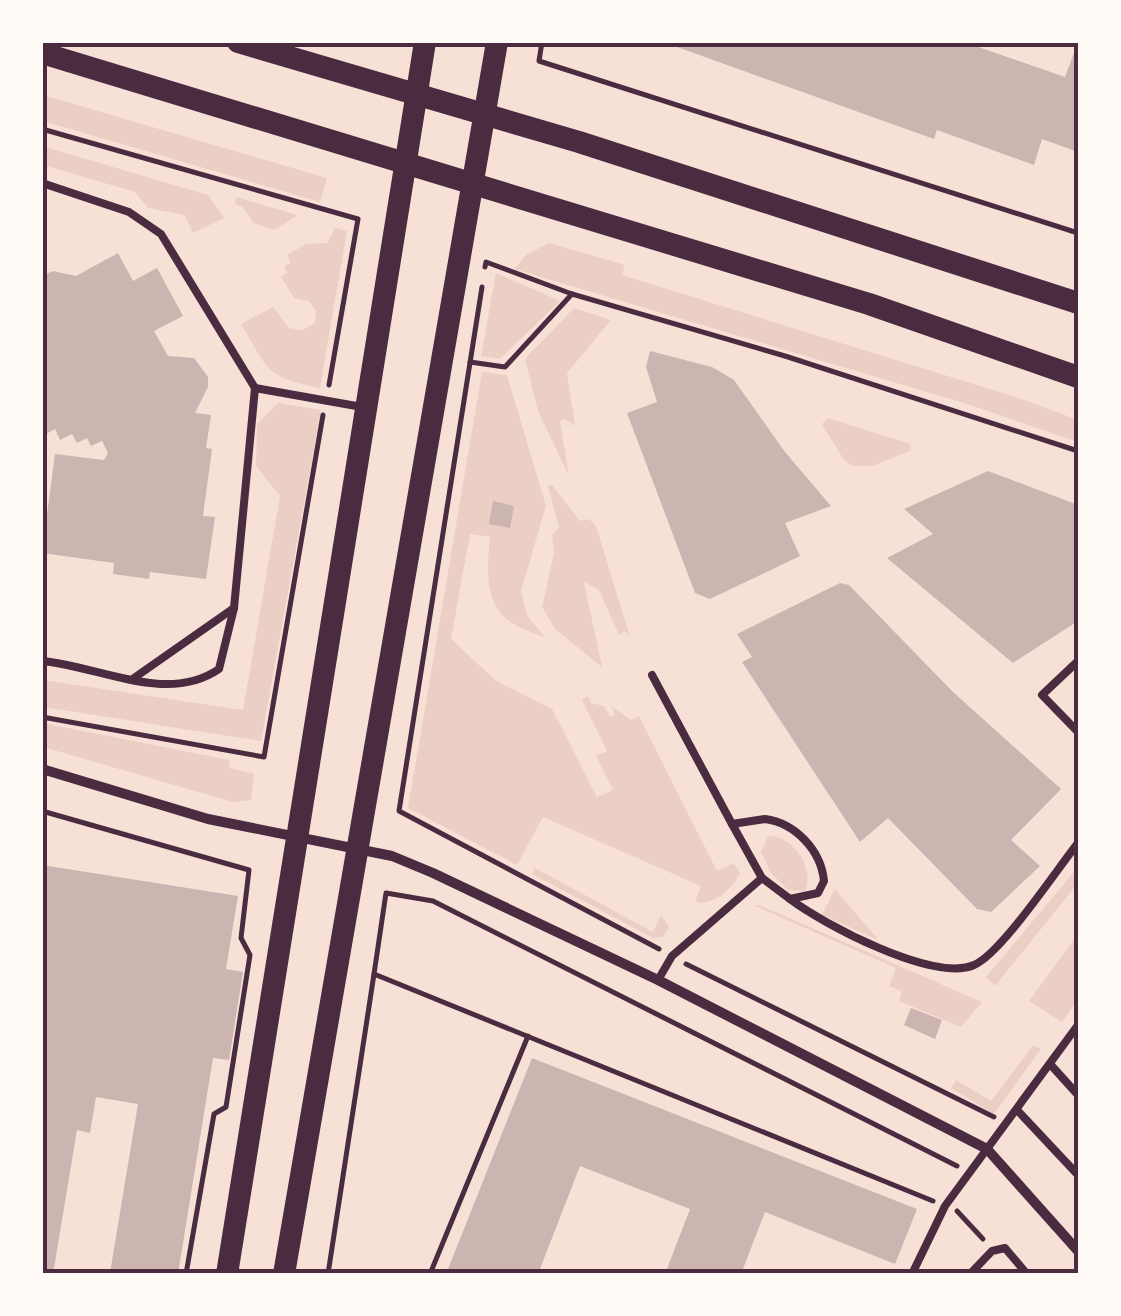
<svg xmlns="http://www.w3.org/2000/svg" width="1121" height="1316" viewBox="0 0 1121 1316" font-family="Inter,sans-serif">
<rect width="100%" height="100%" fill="#f7e1d7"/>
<g fill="#ebcfc5">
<polygon points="43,95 327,178 320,202 43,121"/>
<polygon points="42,146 208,195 224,218 193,233 184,215 148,208 135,192 43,165"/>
<polygon points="236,197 297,215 298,215 274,230 253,223 243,207 235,204"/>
<path d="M335,228L347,231L320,388C265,377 268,370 241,324L273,307L289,328L303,330L315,323L316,311L309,301L294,298L281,277L287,273L284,266L291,263L287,255L306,244L327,243Z"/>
<polygon points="549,243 625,265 622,275 1019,398 1078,420 1078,442 967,404 514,269 527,254"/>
<polygon points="496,273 560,301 500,359 481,356"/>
<polygon points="574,308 611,320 567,373 575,426 563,418 560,422 569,476 538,411 525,359"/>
<path d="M482,372L507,375L546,506L521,591L527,616L545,637C494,622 483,602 490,537L470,534L451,639L495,680L552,709L597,797L613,790L596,756L607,751L582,700L588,696L591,703L604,706L610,717L615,715L612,707L631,720L639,716L717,871L734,863L740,873C732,889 714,906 695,902L701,886L543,817L517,865L408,808Z"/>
<polygon points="278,403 321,410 261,741 43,707 43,680 243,710 280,496 256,466 257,424"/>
<polygon points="828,418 910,444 911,450 873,466 853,466 844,460 822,424"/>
<polygon points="552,485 580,521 589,519 596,526 630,637 625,631 619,635 599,590 584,582 602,667 555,629 542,607 554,553 552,536 559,527 548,486"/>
<polygon points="43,723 229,760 230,768 254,774 251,800 233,802 43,747"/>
<path d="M768,836C793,835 815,868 805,891L788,890L771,873L761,852Z"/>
<polygon points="1078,867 1078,883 995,986 986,977"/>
<polygon points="535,868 653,932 661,915 669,927 663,937 653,938 532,874"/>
<polygon points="835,889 877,938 876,939 822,915"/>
<polygon points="753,905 759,905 982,1002 961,1027 899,1001 902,991 889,986 896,968"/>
<polygon points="1078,934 1078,999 1062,1022 1029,1001"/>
<polygon points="1033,1045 1041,1049 994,1114 951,1088 956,1080 991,1101"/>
</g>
<g fill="#ccb4b1">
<polygon points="663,42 964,42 1065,77 1078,42 1078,152 1042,139 1034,165 937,130 934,139"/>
<polygon points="118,253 133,281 157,268 183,316 154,331 168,356 194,358 208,377 208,387 195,413 211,415 206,448 212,449 203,516 215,517 206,579 150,572 149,579 113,574 114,563 42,553 55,454 104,460 108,453 102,441 91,446 87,438 77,443 72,434 60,440 55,429 46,434 42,427 42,276 53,271 76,276"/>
<polygon points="650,351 712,367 734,380 785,452 831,506 785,523 800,556 710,599 695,593 627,413 657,402 646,367"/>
<polygon points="988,471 1078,505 1078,621 1013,663 887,558 933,534 904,509"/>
<polygon points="493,501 514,506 510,528 489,524"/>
<polygon points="840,583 849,585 953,692 1061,789 1011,840 1040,866 991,912 977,909 888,818 860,842 742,662 752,657 737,634"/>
<polygon points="42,865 238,896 226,969 243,972 229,1060 213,1058 178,1274 110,1273 138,1104 96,1097 90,1133 77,1130 53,1274 42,1274"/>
<polygon points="911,1008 942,1020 935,1039 904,1025"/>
<polygon points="532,1058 917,1209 895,1264 765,1212 741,1274 665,1274 690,1209 580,1166 538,1274 446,1274"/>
</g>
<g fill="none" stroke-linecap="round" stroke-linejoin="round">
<g stroke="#4a2c40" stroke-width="5">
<polyline points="542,42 539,61 1078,233"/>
<polyline points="42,129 358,219 329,385"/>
<polyline points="485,267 486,262 572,294 785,356 1078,451"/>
<polyline points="482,287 399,811 659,949"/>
<polyline points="470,362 505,367 572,294"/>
<polyline points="42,717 264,757 323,415"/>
<polyline points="42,811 249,870 241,938 250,955 226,1107 214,1114 186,1274"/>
<polyline points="686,964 994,1117"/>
<polyline points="374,974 386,893 433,901 957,1166"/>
<polyline points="957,1211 983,1239"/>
<polyline points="328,1274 374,974 933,1201"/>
<polyline points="430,1274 528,1036"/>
</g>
<g stroke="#4a2c40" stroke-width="8">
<polyline points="42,183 129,212 161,234 255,388 362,407"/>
<path d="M42,661C99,666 167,705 219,669L234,608L255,388"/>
<polyline points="1078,661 1042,695 1078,732"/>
<polyline points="652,675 732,824"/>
<polyline points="134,678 234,608"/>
<path d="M765,819C795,823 821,850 824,881L818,893L790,899L762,878L732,824Z"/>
<path d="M790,899C823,924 934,983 974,965C1001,954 1057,869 1078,843"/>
<polyline points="658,980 672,956 762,878"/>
<polyline points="1050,1064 1078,1095"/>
<polyline points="1017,1110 1078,1175"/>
<polyline points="912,1274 945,1206 1078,1025"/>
<polyline points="970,1274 992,1251 1005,1248 1027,1274"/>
</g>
<polyline stroke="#4a2c40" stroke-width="10" points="42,769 208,819 392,856 433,873 658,980 987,1149 1078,1251"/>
<g stroke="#4a2c40" stroke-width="22">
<polyline points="238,42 579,142 1078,303"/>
<polyline points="42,53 869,304 1078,377"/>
<polyline points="227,1274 425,42"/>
<polyline points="284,1274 497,42"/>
</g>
</g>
<rect width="1121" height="1316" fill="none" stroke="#fffaf5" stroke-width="90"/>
<rect x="45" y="45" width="1031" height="1226" fill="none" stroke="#4a2c40" stroke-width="4"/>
</svg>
